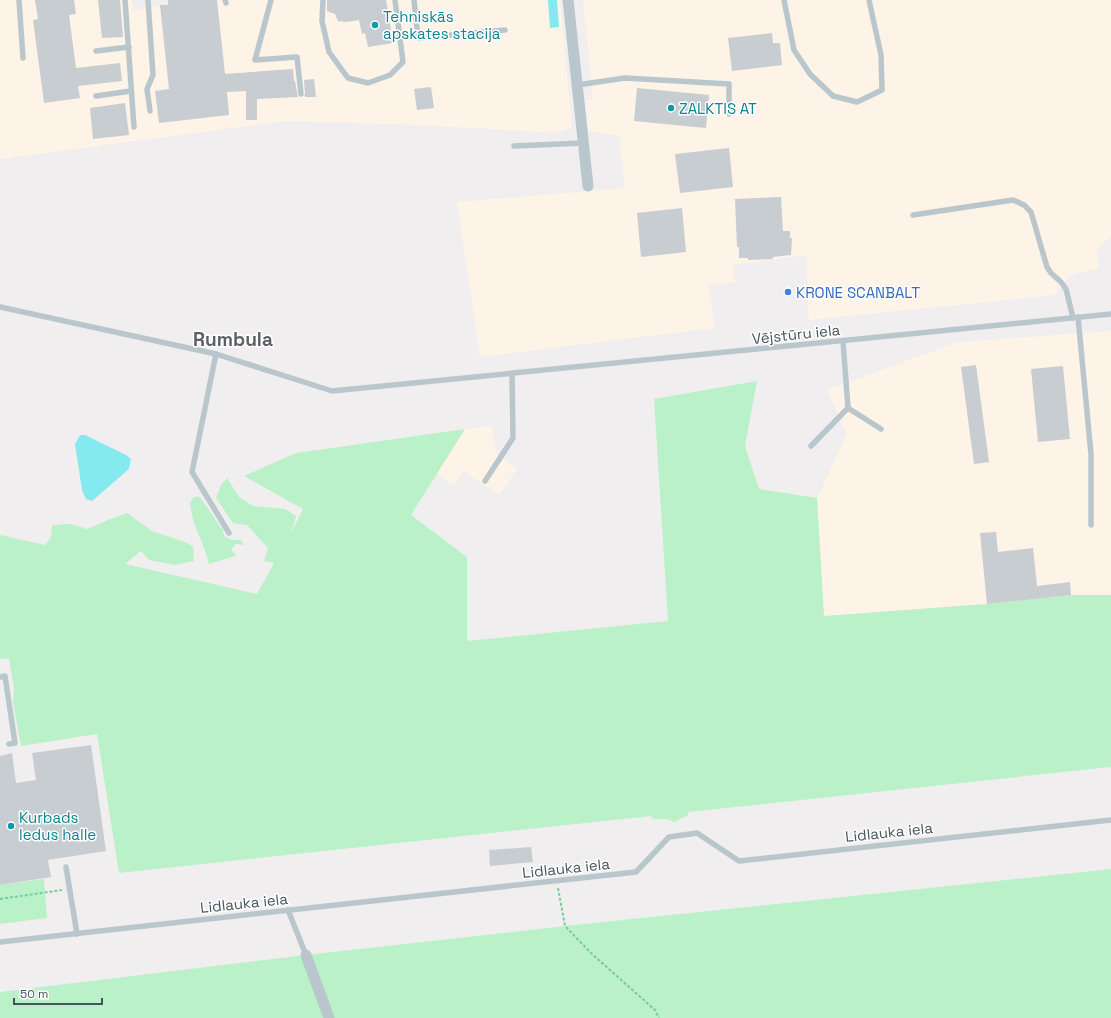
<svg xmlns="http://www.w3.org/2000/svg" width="1111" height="1018" viewBox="0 0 1111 1018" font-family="'Space Grotesk',sans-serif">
<rect width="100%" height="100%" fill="#f1eeef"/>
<g fill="#fdf3e7">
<polygon points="0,0 132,0 133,11 168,5 168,0 560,0 572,127 558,133 417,125 287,121 0,159"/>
<polygon points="583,0 1111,0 1111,237 1097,249 1099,268 1071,275 1054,295 809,320 806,255 733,265 735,282 708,286 715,328 480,357 457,202 625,188 619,136 588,131 586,100 593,100"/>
<polygon points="1111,331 1111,595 1071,595 987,604 824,616 817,498 847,433 827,390 958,342"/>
<polygon points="491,426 496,454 517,469 499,495 463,471 454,485 430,469 426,435"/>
</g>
<g fill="#baf1c8">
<polygon points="757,381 745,446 759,489 817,498 824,616 987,604 1071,595 1111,595 1111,767 688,812 688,815 674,822 667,819 653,819 651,816 119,873 97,734 21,746 13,702 14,689 9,658 0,659 0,535 45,545 51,537 52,525 71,524 87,529 108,520 127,513 152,531 182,541 193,546 194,561 175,565 149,560 141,551 125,564 257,594 274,563 264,561 268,548 247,525 233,523 216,498 221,485 227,478 239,497 253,506 285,509 296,516 291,533 303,509 244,476 296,453 465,429 411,515 467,557 467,641 668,621 654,399"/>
<path d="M194,497H200L222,529L225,537L233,540H241L244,545L236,544L231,549L235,554L238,555L209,564C204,542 192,526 190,503Z"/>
<polygon points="1111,869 1111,1018 0,1018 0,992 306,955 565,926"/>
<polygon points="44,879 47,918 0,924 0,885"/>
</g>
<g fill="#85e9f0">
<polygon points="548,0 557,0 559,27 550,28"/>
<polygon points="80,435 85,435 126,455 131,459 129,469 92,501 86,499 82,490 75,444"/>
</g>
<g fill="#c8cdd1">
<polygon points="35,0 74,0 76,14 69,15 76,68 120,63 122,81 78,86 80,98 44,103 33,20 38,19"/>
<polygon points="98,0 120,0 123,37 102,38"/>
<polygon points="168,0 217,0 225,74 293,69 294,81 295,81 298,97 257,99 257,120 246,120 246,91 227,92 229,115 159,123 155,91 169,89 160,5 168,5"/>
<polygon points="327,0 386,0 393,43 368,47 365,33 362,34 359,20 346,22 338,21 335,14 327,11"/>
<polygon points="772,33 773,43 780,43 782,65 732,71 728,38"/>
<polygon points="314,79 316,97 306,97 304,96 305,94 304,80"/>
<polygon points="431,87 434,108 417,110 414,89"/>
<polygon points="637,88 709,95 706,128 634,121"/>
<polygon points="125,103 129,135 93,139 90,108"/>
<polygon points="729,148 733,187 680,193 675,154"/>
<polygon points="781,197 783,231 790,231 790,238 792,238 791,255 773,257 773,259 748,260 748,258 739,258 739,247 737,247 735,199"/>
<polygon points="682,208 686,252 641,257 637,213"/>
<polygon points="976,365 989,462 974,464 961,367"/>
<polygon points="1063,366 1070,439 1038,442 1031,369"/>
<polygon points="996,532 998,552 1033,548 1037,586 1070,582 1071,595 987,604 980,533"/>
<polygon points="91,745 106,851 48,860 51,877 0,885 0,756 12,753 16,783 36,780 32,753"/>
<polygon points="531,847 533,862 490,866 489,850"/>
</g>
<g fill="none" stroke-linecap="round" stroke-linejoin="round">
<g stroke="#71d193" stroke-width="2" stroke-dasharray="3 2" stroke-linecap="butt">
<polyline points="558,888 565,926 592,954 655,1010 659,1018"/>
<polyline points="0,899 62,890"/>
</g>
<g stroke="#b9c6cc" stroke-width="5.5">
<polyline points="19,0 23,58"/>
<polyline points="125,0 134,127"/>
<polyline points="148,0 153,75 147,89 150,111"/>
<polyline points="225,0 226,3"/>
<polyline points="271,0 255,60 297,57 301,94"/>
<polyline points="323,0 322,21 329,52 348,78 368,83 390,75 403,62 395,0"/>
<polyline points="414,0 418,38 505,30"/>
<polyline points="784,0 794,50 810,74 833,96 857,102 882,90 881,55 869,0"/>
<polyline points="96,51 129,47"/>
<polyline points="577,85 625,78 729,84 729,114"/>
<polyline points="96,96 131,91"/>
<polyline points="514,146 583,143"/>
<polyline points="913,215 1013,200 1024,205 1031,212 1047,267 1051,273 1061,282 1066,289 1073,318"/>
<polyline points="0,307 216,354 332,391 1111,314"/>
<polyline points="1078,317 1091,454 1091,525"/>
<polyline points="216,354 192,472 229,533"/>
<polyline points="848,408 881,429"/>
<polyline points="811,446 848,408 843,341"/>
<polyline points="485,481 513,438 512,374"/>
<polyline points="0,677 5,676 15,743 9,744"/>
<polyline points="66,867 77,934"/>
<polyline points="288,910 306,955"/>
<polyline points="0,942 636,872 669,837 697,833 739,861 1111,820"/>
</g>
<g stroke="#b9c6cc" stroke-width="11">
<polyline points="568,0 588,186"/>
<polyline points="306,955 329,1018"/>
</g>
</g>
<g fill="#0f9aa8" stroke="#fff" stroke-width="1.5">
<circle cx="375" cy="25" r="4"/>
<circle cx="671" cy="108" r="4"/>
<circle cx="11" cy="826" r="4"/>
</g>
<circle fill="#3f7fe0" stroke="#fff" stroke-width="1.5" cx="788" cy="292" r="4"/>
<g text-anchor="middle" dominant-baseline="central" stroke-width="3" stroke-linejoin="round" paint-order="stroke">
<g font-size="15" fill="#0d838f" stroke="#fff" text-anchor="start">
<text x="383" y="16">Tehniskās<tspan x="383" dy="17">apskates stacija</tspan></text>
<text x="679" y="108">ZALKTIS AT</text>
<text x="19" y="817">Kurbads<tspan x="19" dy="17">ledus halle</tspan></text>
</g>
<g font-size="15" fill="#366cbe" stroke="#fff" text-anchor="start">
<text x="796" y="292">KRONE SCANBALT</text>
</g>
<g font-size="15" fill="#46555d" stroke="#fff">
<text transform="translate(796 334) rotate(-6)">Vējstūru iela</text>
<text transform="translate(889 832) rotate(-6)">Lidlauka iela</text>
<text transform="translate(566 868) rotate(-6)">Lidlauka iela</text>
<text transform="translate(244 903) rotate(-6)">Lidlauka iela</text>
</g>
<g font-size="19" font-weight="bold" fill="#5b6064" stroke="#fff">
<text x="233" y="339">Rumbula</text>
</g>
</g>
<path d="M14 998v6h88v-6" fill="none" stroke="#46555d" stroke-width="2"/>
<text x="20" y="998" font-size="12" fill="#46555d" stroke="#ffffff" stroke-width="3" paint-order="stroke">50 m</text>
</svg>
